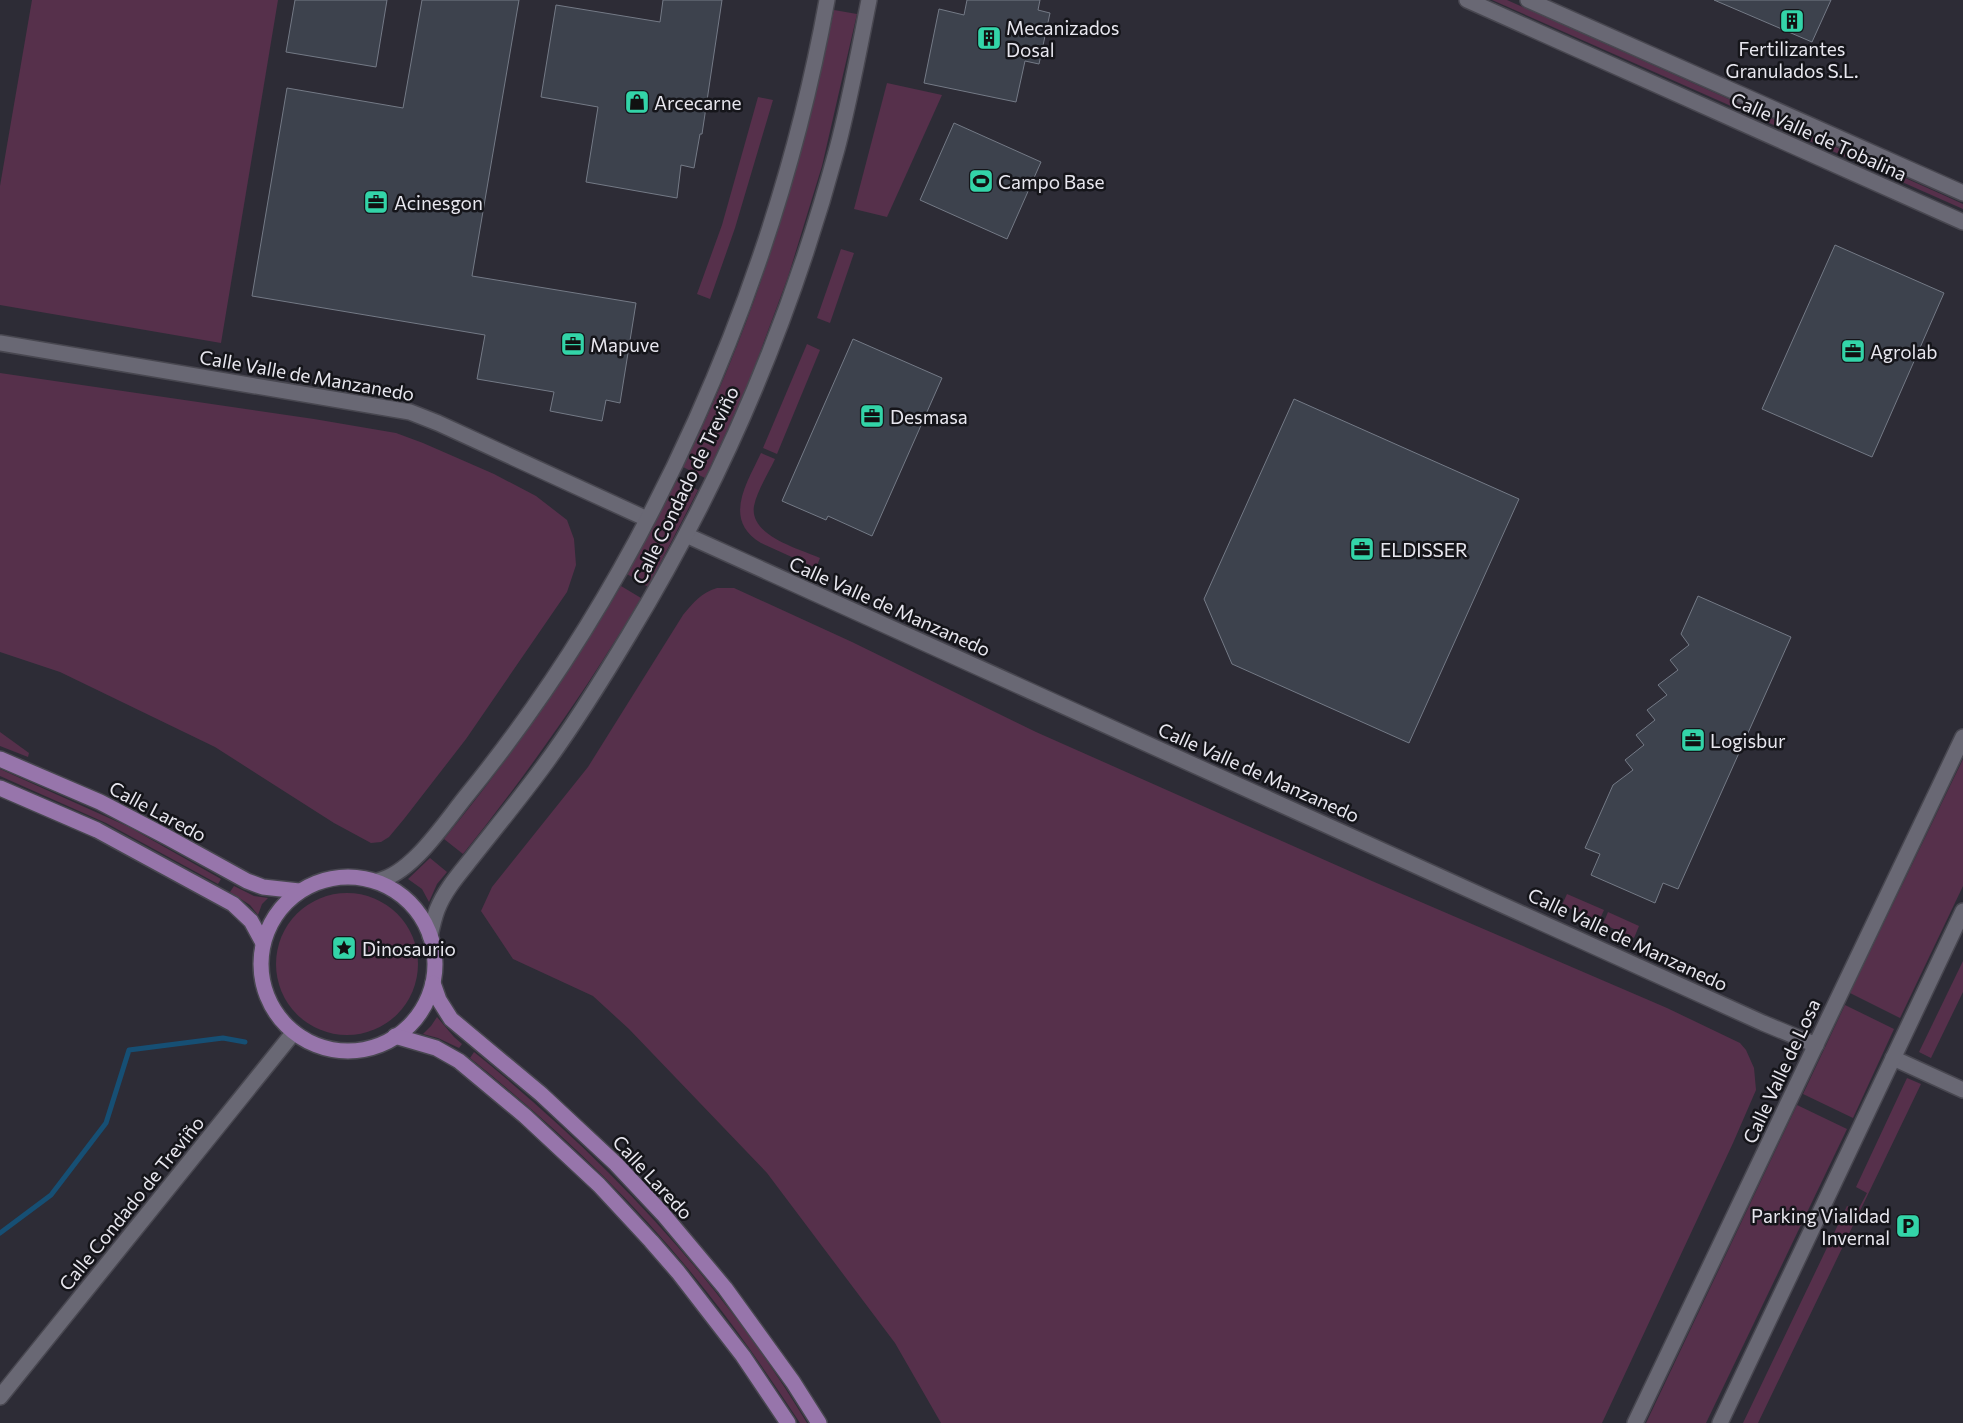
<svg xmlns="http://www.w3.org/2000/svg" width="1963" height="1423" viewBox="0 0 1963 1423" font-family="Commissioner,sans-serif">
<rect width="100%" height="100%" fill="#2d2c36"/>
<g fill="#56304b">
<polygon points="32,0 278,0 221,343 0,305 0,186"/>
<polygon points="1492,0 1507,0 1941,194 1963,204 1963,209"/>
<path d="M834,10L857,14L822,166L788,277L747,387L705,478L683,467C755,323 802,168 834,10Z"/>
<polygon points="887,83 942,95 887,217 854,209"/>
<polygon points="758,97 773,100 735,228 710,299 697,294 722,225"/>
<polygon points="841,249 854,253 830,323 817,318"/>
<polygon points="807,344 820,350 777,454 763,448"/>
<polygon points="0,373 314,419 396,433 423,443 494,474 536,496 567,520 574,539 576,565 567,592 466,739 404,819 389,837 381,842 371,843 334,823 215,747 60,672 0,652"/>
<path d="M761,453L775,459C768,474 757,491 754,506C749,536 800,549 820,558L816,568L761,543C722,520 747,483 761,453Z"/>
<polygon points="677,480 698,490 648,587 627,574"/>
<path d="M621,586L641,598C588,688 528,773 463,854L444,839C511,757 567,677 621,586Z"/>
<path d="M717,588H734L852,642L1036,732L1372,881L1667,1008L1740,1043L1746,1050L1754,1068L1756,1090L1733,1143L1602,1423H941L895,1343L767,1173L629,1029L593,996L513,959L481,911L492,887L588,767L683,615C694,602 701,593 717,588Z"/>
<polygon points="0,732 29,753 28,757 0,746"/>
<polygon points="1963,759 1963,886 1900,1018 1850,993"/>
<polygon points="0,769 129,827 221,879 218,884 106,823 0,776"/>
<polygon points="430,858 447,872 437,884 429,902 422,889 408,879"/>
<polygon points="234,886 254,896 268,898 262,904 258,915 250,905 230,892"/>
<circle cx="347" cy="964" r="71"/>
<polygon points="1567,894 1604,910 1599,921 1562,905"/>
<polygon points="1608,912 1639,926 1634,938 1603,924"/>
<polygon points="1963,961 1963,992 1931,1058 1919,1052"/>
<polygon points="1845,1005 1894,1029 1853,1118 1803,1094"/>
<polygon points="437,1017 454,1037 462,1044 459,1048 438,1038 423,1034 431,1026"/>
<path d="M474,1052C604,1157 720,1279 807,1423H800C770,1378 740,1333 706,1291C637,1203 556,1127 470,1058Z"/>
<polygon points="1907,1078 1921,1084 1758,1423 1743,1423 1847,1206 1858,1210 1867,1193 1856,1187"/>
<polygon points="1797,1105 1847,1129 1706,1423 1646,1423"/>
</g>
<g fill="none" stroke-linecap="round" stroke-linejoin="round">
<polyline stroke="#164f74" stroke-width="5" points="0,1233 51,1195 106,1123 129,1050 223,1038 245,1042"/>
</g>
<g fill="#3d424d" stroke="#747a86">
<polygon points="295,0 387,0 376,67 286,52"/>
<polygon points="422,0 519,0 472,276 636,303 620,403 606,400 602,421 550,411 554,392 477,379 485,335 252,296 287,88 403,108"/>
<polygon points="663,0 722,0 702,134 700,134 694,168 681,165 677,198 586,182 598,107 541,97 556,5 660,22"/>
<polygon points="967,0 1040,0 1038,10 1050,13 1039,64 1025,61 1016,102 924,83 939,9 964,15"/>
<polygon points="1714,0 1831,0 1812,42"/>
<polygon points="954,123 1041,162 1007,239 920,200"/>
<polygon points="1835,245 1944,293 1872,457 1762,409"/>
<polygon points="853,339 942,378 872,536 828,516 826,520 782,501"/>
<polygon points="1294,399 1519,499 1409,743 1232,664 1204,599"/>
<polygon points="1698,596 1791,637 1678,889 1663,883 1655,903 1591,875 1600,854 1585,848 1613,785 1633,770 1625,760 1644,745 1636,735 1655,720 1647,710 1667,695 1658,685 1678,670 1670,660 1689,645 1681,634"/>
</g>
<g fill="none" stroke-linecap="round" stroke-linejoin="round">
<defs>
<g id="minor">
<polyline points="1467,0 1963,222"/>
<polyline points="1528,0 1963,193"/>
<polyline points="0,343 410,412 438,423 647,519"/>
<polyline points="686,535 1763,1023 1816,1045"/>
<path d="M377,881C412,874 445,822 467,795C648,573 776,282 827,0"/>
<path d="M430,936C432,927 434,918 437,910C445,889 461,872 475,854C498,825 521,797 543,767C574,725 602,680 629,635C721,484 791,319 837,149C850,100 859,50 869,0"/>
<polyline points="1893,1058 1963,1090"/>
<polyline points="0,1397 294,1032"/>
<polyline points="1635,1423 1963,737"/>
<polyline points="1720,1423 1963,911"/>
</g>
<g id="major">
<polyline points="0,759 100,802 167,837 247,881 263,887 299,891"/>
<polyline points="0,788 97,830 233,904 251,921 263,943"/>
<circle cx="348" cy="964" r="87"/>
<polyline points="433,983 439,1000 451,1019 541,1094 616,1164 663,1214 725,1288 793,1382 819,1423"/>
<polyline points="395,1036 436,1048 459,1061 525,1116 599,1185 651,1241 678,1272 743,1356 788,1423"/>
</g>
</defs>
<use href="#minor" stroke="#484750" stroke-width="18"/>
<use href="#major" stroke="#484750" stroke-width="18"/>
<use href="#minor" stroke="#696874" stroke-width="15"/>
<use href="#major" stroke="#9775ab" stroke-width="15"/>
</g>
<defs>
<symbol id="building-square" viewBox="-11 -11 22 22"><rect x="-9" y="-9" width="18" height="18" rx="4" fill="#33d4a8" stroke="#15151a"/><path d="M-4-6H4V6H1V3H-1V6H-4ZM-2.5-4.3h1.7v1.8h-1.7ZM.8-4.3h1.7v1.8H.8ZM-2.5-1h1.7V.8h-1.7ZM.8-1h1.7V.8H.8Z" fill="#111"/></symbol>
<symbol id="shop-square" viewBox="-11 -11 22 22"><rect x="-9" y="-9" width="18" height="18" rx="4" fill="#33d4a8" stroke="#15151a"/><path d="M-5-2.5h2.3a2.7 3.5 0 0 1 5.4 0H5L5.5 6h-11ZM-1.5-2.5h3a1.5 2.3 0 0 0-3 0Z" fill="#111"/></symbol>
<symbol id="stadium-square" viewBox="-11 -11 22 22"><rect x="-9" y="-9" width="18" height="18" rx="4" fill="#33d4a8" stroke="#15151a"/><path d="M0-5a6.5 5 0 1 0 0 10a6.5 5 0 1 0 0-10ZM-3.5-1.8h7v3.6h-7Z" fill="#111"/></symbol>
<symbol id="office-square" viewBox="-11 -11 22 22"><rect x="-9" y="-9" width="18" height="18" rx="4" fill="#33d4a8" stroke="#15151a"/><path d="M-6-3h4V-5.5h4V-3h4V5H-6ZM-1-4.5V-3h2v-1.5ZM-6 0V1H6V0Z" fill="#111"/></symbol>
<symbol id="sight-square" viewBox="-11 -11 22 22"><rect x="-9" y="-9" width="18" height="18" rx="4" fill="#33d4a8" stroke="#15151a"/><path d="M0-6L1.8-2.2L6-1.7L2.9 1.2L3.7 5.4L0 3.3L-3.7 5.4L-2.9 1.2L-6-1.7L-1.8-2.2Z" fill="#111"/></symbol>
<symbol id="parking-square" viewBox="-11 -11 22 22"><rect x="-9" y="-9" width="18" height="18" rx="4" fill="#33d4a8" stroke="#15151a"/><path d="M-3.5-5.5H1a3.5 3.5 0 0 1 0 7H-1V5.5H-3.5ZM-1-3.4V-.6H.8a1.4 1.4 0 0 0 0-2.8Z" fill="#111"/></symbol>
</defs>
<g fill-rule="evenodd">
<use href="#building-square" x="1778" y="7" width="28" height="28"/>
<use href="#building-square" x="975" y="24" width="28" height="28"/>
<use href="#shop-square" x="623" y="88" width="28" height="28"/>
<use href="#stadium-square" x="967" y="167" width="28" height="28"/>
<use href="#office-square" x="362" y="188" width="28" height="28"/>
<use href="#office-square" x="559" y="330" width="28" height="28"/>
<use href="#office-square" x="1839" y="337" width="28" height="28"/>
<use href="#office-square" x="858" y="402" width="28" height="28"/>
<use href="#office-square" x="1348" y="535" width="28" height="28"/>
<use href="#office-square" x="1679" y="726" width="28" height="28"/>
<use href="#sight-square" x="330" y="934" width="28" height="28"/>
<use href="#parking-square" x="1894" y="1212" width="28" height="28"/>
</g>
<g text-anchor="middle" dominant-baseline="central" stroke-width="5" stroke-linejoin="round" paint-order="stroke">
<g font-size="19" fill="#e8e7ef" stroke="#15151a" text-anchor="start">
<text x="1006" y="27">Mecanizados<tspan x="1006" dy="22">Dosal</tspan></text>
<text x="1792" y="48" text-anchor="middle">Fertilizantes<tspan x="1792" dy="22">Granulados S.L.</tspan></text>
<text x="654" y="102">Arcecarne</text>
<text x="998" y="181">Campo Base</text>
<text x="394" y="202">Acinesgon</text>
<text x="590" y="344">Mapuve</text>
<text x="1870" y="351">Agrolab</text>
<text x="890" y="416">Desmasa</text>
<text x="1380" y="549">ELDISSER</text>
<text x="1710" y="740">Logisbur</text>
<text x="362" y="948">Dinosaurio</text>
<text x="1890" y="1215" text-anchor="end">Parking Vialidad<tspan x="1890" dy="22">Invernal</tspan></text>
</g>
<g font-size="19" fill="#e8e7ef" stroke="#15151a">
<text transform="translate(1819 136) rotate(24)">Calle Valle de Tobalina</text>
<text transform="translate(307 375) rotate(10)">Calle Valle de Manzanedo</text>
<text transform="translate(685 485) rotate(-64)">Calle Condado de Treviño</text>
<text transform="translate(890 606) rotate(24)">Calle Valle de Manzanedo</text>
<text transform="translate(1259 772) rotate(24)">Calle Valle de Manzanedo</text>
<text transform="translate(158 811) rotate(28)">Calle Laredo</text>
<text transform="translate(1628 939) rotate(25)">Calle Valle de Manzanedo</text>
<text transform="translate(1781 1071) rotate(-65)">Calle Valle de Losa</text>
<text transform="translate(653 1177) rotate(47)">Calle Laredo</text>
<text transform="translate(131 1203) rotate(-51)">Calle Condado de Treviño</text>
</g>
</g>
</svg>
